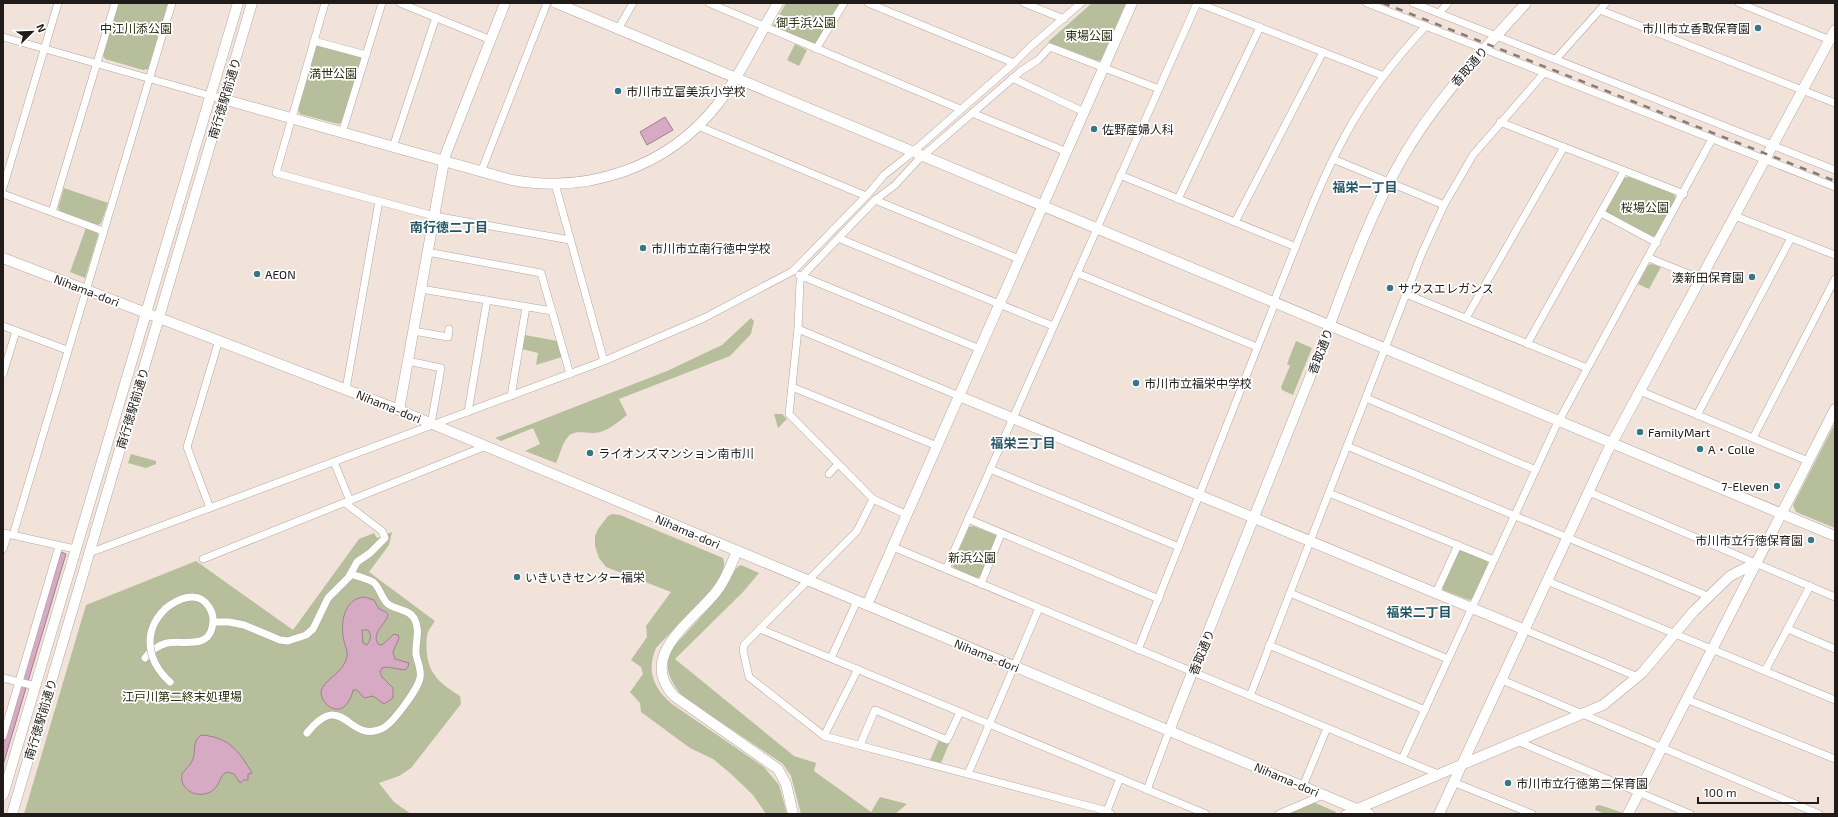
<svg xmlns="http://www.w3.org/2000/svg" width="1838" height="817" viewBox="0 0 1838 817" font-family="'Exo 2','Noto Sans JP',sans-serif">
<rect width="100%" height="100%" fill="#f2e3da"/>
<g fill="#b6be9c">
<polygon points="119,3 168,3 148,69 143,70 105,59 103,55"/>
<polygon points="786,3 840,3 816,43 812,44 772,28"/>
<polygon points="1092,3 1126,3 1101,60 1098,61 1048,42"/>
<polygon points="795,44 807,50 799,66 787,60"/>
<polygon points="319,45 360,56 362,59 341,123 338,124 300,114 298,110 316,46"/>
<polygon points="1629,177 1674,194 1676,199 1656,235 1651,237 1607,214 1606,210 1624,178"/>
<polygon points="64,188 108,203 101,223 98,225 60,211 58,208"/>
<polygon points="86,228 97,232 98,236 85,278 70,272"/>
<polygon points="1652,264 1661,267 1649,289 1638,284 1648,265"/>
<path d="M751,318L754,321L751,334L730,356L619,399L627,415C617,423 605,434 592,433C583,433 574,430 568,437C562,443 560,455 556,463L525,451L540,444L533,428L501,441L495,438L667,371L722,345Z"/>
<polygon points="525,335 557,341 562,357 536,365 538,353 522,349"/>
<polygon points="1296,341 1312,348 1293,395 1282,390 1281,387 1290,366 1287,364"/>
<polygon points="774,414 782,414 787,419 778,428"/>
<polygon points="1835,423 1835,528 1796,512 1793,505"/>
<polygon points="131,454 156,461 156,464 146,468 128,463"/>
<path d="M612,514L620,515L723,558C727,568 719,578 714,587L656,648C646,671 654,689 672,704L764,767L779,785L787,814H766L753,795L730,773L713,759L690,748L641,712L640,703L630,692L643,674L641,667L631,660L647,637L646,626L671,592L606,567L599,558L595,546V536L598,529L608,516Z"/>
<polygon points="973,526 996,535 997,538 981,576 977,578 954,568 952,565 969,527"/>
<path d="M392,532L389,545L369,572L435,621C433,624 430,628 428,632C425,643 426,664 434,674C440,684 451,690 460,696L461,704L411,768L399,776L379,783L394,802L411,814H24L86,605L196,561L293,630L359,539L374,533L377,538Z"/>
<polygon points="1461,550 1487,560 1488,564 1472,599 1469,600 1443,590 1442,586 1458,551"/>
<path d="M741,565L759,573L743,592L675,659L794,756L816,763L814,771L871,812L880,797L907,804L895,814H801L791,776L783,764L682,696C670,680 662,668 673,647C691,628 709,609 725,588C730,581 732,569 741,565Z"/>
<polygon points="939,740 949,744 941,763 930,760"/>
<polygon points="1313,802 1336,812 1335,814 1287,814"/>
<polygon points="1599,805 1600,805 1623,813 1605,814 1595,810 1596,806"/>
</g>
<g fill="#d6aac2" stroke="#9f7f8f" fill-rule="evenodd">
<polygon points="665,117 673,130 647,145 640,132"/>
<polygon points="61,552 66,554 3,765 3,744"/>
<path d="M364,597L374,600L379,609L386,612L388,614C386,625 371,632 378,644L382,645L394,634L398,635L399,638L393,652L395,659L409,663L408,667L405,670L387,667L382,668L380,672L382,677L393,688V698L384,704L373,696L364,698L357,690H353C352,696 349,702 345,706C335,715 321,703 321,692C322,680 345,673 347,656C348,651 345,646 344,641C340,625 343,599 364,597ZM362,630H368C372,636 371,639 367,645L363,643Z"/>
<path d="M201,735C229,737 239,751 252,773L248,774V780H244L240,783L234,774L227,772C220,775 221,781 216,787C210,796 193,797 186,788C182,784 181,779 182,774C185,769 190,766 192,761C197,752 191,742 201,735Z"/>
</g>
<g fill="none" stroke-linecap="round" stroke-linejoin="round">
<defs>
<g id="street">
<polyline points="325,3 276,173 434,216 570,240"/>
<polyline points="400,3 491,40"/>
<polyline points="709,3 960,109"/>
<polyline points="868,3 1014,63"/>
<polyline points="1024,3 1064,19"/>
<polyline points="1198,3 1384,76"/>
<polyline points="1367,3 1835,187"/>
<polyline points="1413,3 1835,170"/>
<polyline points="1739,3 1830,40"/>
<polyline points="1600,10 1835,103"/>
<polyline points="1439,13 1448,3"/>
<polyline points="618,29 633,3"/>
<polyline points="3,37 211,96"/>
<polyline points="314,41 366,55"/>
<polyline points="816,49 844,3"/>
<polyline points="1556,59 1606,3"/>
<polyline points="1012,78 1084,112"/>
<polyline points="972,113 1067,152"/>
<polyline points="1500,122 1684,194"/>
<polyline points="698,126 866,196"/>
<polyline points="342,133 382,3"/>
<polyline points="393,147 436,17"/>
<polyline points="1333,159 1444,205"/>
<polyline points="481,172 547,3"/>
<polyline points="1120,175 1296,247"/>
<polyline points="555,184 604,361"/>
<polyline points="3,188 58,3"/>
<polyline points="3,194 103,231"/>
<polyline points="1178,199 1260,27"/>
<polyline points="875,200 1019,259"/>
<polyline points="52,212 115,3"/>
<polyline points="1601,213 1657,243"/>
<polyline points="1735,216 1835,255"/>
<polyline points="1235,222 1323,52"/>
<polyline points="838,238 1053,326"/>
<polyline points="427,252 541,273 570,374"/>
<polyline points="1649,258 1701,279"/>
<polyline points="1077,273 1257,347"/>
<polyline points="799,275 980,349"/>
<polyline points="421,289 552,311"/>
<polyline points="1406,294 1587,368"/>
<polyline points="1466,318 1564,147"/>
<polyline points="3,326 67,350"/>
<polyline points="798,329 959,396"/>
<polyline points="413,331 448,337 449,329"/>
<polyline points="1527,344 1624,171"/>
<polyline points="408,361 441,368 431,424"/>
<polyline points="3,374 16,331"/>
<polyline points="792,387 937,446"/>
<polyline points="346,389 379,201"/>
<polyline points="1640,391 1808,461"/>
<polyline points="511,396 526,307"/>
<polyline points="1366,398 1536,470"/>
<polyline points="468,412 487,300"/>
<polyline points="1697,415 1791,238"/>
<polyline points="1753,438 1835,279"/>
<polyline points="1347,446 1703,594 1707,598"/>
<polyline points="334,462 350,501"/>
<polyline points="990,469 1179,547"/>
<polyline points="829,474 838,464"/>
<polyline points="1589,492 1835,597"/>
<polyline points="1329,493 1494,560"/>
<polyline points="873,499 857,531 744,645 743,650 749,677 824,736 1107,811 1111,814"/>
<polyline points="210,508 187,447 219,340"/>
<polyline points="907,515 873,499 789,414 798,329 800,282 802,276 875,200 895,185 918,160 1021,71 1038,60 1050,47 1159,89"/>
<polyline points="968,519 1159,599"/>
<polyline points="3,533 75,549"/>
<polyline points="13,535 172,3"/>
<polyline points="893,547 1438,774"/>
<polyline points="3,549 8,534"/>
<polyline points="89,553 604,361 704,318 793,271 869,193 884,175 908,156 1014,63 1030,47 1081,3"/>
<polyline points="203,559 486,446"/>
<polyline points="946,569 1197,3"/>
<polyline points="1547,581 1835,700"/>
<polyline points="981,584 1001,534"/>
<polyline points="1290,593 1448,659"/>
<polyline points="1436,593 1458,545"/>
<polyline points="213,622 229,622 244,625 280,640 288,641 306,635 313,629 328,598 349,577 357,562 370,553 385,538 382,531 345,503"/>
<polyline points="760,629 1206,814"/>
<polyline points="1788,629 1835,649"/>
<polyline points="1525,630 1638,677"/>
<polyline points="1269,645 1425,710"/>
<path d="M1138,650L1273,308L1276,296C1298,242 1318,185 1346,134C1367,95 1396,58 1426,26"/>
<path d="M145,658C150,651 159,645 167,643C183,640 207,649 212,628C214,621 213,613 209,607C198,589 177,599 165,609"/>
<polyline points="831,658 857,601"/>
<polyline points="1765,671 1810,586"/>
<polyline points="3,678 35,686"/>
<polyline points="1502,680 1819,814"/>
<polyline points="1250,696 1422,253 1444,205 1473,155 1544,73"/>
<polyline points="1686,699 1835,759"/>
<path d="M307,733C344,687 348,746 383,728C393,723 418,689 420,678C422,669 417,662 416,654C415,641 421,630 414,618C408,609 396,610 388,604C381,598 380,587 373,582C366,578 357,576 350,574"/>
<polyline points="3,736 59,546"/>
<polyline points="824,736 858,669"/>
<polyline points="1517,741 1690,814"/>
<polyline points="860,745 875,710 947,740 960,712"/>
<polyline points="1402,759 1556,426 1712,139"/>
<polyline points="968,774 1039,608"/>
<polyline points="1453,782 1532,814"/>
<polyline points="1303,786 1327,728"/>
<polyline points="1147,790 1169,731"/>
<polyline points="1107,811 1120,778"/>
<polyline points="1279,814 1323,795"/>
<polyline points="1345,814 1357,809"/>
</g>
<g id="secondary">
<polyline points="556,3 1835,536"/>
<path d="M219,98L512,180C589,194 668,167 717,105C740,76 759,35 778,3"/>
<polyline points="3,258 399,410 1369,814"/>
<polyline points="959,396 1525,630"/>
<polyline points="399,410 445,156 505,3"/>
<path d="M737,551C731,565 726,580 716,592C692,622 637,656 674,696L778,769L786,784L793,814"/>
<polyline points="867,605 1132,3"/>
<path d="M1169,731C1216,611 1264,492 1312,372C1340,300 1364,224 1403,157C1436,100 1482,52 1526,3"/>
<polyline points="3,795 238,3"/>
<polyline points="1357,809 1603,705 1642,673 1693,612 1730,576 1756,563"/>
<polyline points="12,814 252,3"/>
<polyline points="1439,814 1608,450 1835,30"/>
<polyline points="1628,814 1835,409"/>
</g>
</defs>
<use href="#street" stroke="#b4a69e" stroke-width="8"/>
<use href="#secondary" stroke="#b4a69e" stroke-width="11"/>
<use href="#street" stroke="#fff" stroke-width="7"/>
<use href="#secondary" stroke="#fff" stroke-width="10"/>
<polyline stroke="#857c76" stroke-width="2.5" stroke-dasharray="7 7" stroke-linecap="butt" points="1383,3 1835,181"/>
<defs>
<path id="street-bridge" d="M165,609C142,632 147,661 170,682"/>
</defs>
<use href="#street-bridge" stroke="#b4a69e" stroke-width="8" stroke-linecap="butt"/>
<use href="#street-bridge" stroke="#fff" stroke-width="7"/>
</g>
<g fill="#357689" stroke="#fff" stroke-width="1.5">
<circle cx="1758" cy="28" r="4"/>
<circle cx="618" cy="91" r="4"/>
<circle cx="1094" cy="129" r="4"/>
<circle cx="643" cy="248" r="4"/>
<circle cx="257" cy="274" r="4"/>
<circle cx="1752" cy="277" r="4"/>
<circle cx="1390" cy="288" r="4"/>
<circle cx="1136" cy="383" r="4"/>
<circle cx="1640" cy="432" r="4"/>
<circle cx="1700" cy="449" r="4"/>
<circle cx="590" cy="453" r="4"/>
<circle cx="1777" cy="486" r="4"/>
<circle cx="1811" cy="540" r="4"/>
<circle cx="517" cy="577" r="4"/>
<circle cx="1508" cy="783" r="4"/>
</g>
<g text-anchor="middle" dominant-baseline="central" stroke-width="3.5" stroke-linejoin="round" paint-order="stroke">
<g font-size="12" fill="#272e0c" stroke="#fff">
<text x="806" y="22">御手浜公園</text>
<text x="136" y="28">中江川添公園</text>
<text x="1089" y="35">東場公園</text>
<text x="333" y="73">満世公園</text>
<text x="1645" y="207">桜場公園</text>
<text x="972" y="557">新浜公園</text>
<text x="182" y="696">江戸川第二終末処理場</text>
</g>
<g font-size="12" fill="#201b18" stroke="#fff" text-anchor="start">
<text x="1750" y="28" text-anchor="end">市川市立香取保育園</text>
<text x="626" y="91">市川市立富美浜小学校</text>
<text x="1102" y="129">佐野産婦人科</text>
<text x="651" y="248">市川市立南行徳中学校</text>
<text x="265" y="274">AEON</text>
<text x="1744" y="277" text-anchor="end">湊新田保育園</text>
<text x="1398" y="288">サウスエレガンス</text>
<text x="1144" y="383">市川市立福栄中学校</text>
<text x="1648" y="432">FamilyMart</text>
<text x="1708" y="449">A・Colle</text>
<text x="598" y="453">ライオンズマンション南市川</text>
<text x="1769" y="486" text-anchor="end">7-Eleven</text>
<text x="1803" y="540" text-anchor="end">市川市立行徳保育園</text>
<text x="525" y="577">いきいきセンター福栄</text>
<text x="1516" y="783">市川市立行徳第二保育園</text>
</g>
<g font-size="12" fill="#201b18" stroke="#fff">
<text transform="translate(1469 66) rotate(-49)">香取通り</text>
<text transform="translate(224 98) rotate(-73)">南行徳駅前通り</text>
<text transform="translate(87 290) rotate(21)">Nihama-dori</text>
<text transform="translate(1320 351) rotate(-69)">香取通り</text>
<text transform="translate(389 406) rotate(22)">Nihama-dori</text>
<text transform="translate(132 408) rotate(-73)">南行徳駅前通り</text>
<text transform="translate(688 531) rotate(23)">Nihama-dori</text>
<text transform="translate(1201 652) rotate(-68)">香取通り</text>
<text transform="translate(987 655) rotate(22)">Nihama-dori</text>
<text transform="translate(40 719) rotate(-73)">南行徳駅前通り</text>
<text transform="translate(1287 779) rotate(23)">Nihama-dori</text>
</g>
<g font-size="13" font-weight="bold" fill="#235766" stroke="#fff">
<text x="1365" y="187">福栄一丁目</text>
<text x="449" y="227">南行徳二丁目</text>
<text x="1023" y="443">福栄三丁目</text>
<text x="1419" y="612">福栄二丁目</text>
</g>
</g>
<rect width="1838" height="817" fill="none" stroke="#201b18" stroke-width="8"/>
<g transform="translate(32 32) rotate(67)" stroke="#ffffff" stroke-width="3" paint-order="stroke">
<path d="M0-3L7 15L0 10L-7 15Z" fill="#201b18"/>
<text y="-6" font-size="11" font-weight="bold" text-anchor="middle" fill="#201b18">N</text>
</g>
<path d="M1698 797v6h120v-6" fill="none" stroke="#201b18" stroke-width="2"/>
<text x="1704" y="797" font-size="12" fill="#201b18" stroke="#ffffff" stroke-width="3" paint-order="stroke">100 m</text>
</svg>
